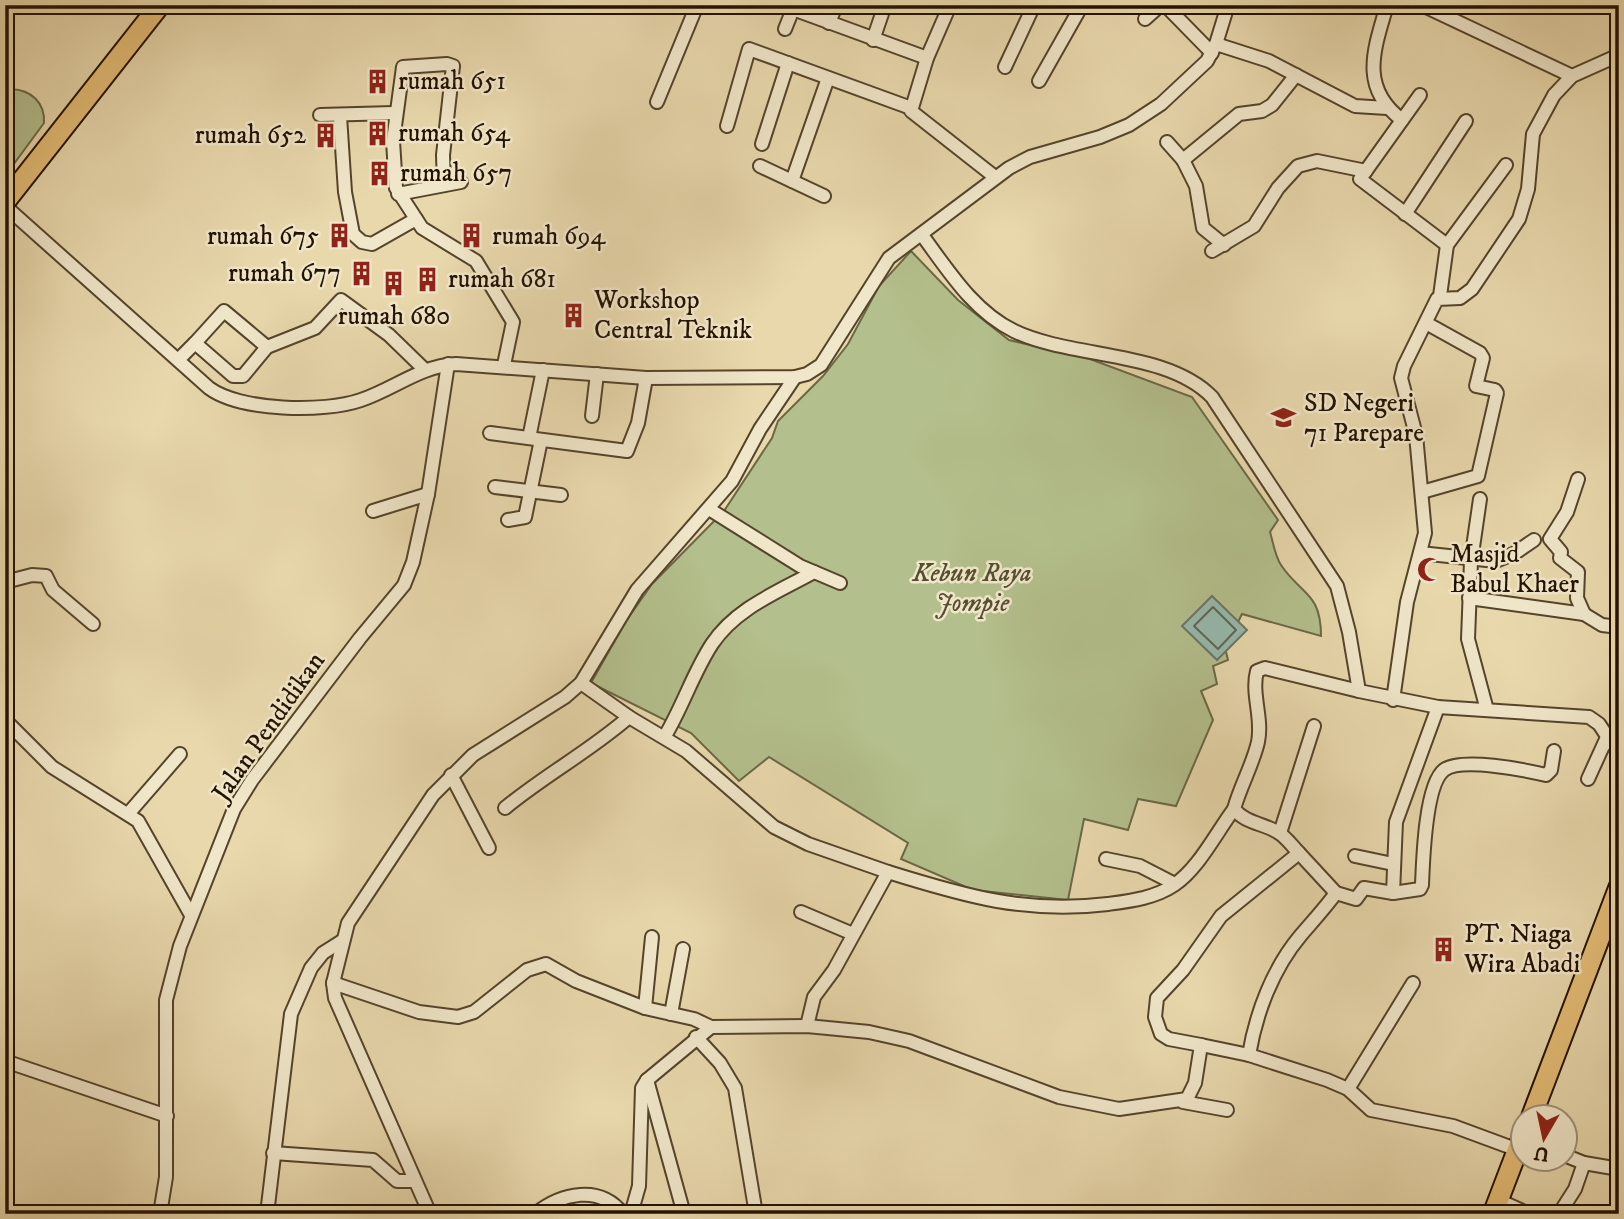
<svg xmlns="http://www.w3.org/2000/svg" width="1624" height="1219" viewBox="0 0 1624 1219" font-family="'IM FELL DW Pica',serif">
<rect width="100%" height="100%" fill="#e8d8ac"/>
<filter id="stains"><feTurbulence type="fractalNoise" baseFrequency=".00286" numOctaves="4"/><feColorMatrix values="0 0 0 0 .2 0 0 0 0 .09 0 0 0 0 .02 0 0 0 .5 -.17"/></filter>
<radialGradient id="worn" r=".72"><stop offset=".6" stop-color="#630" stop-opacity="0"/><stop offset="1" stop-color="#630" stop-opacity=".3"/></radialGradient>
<g fill="#b3bf8c" stroke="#6b6846" stroke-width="2">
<path d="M11,89C31,90 45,102 44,123L5,176V94Z"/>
<path d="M911,251L958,300L1009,340L1090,359L1192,397L1278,520L1270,532C1273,542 1275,556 1281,565C1301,595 1321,592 1321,636L1242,614L1225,648L1228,660L1213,666L1217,684L1201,691L1213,720L1176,806L1138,799L1128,830L1084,819L1068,900L973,890L901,859L908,843L769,757L739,781L691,733L591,683L626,621L652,584L724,511L772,438L778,421L823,376L848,344L879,286Z"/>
</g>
<polygon fill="#97b9ad" stroke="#697668" stroke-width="2" points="1212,596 1247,630 1217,660 1182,626"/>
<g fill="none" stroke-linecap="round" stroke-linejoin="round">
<polygon stroke="#5d6656" stroke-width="2" points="1213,607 1236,630 1218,649 1194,626"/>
<polyline stroke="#697668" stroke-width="2.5" points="574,1201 574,1214"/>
<defs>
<g id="minor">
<polyline points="795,5 793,9 927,58"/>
<polyline points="950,5 927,58 911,111 995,177"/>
<polyline points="1165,5 1212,53"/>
<path d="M1387,5C1374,50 1359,87 1402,120"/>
<polyline points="1422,5 1572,76"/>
<polyline points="1145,19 1155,10 1156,5"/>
<polyline points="829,23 836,5"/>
<polyline points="785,29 793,9"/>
<polyline points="873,40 885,5"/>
<polyline points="1216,44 1269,61 1355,106 1387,108"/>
<polyline points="1005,67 1034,5"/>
<polyline points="1039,81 1082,5"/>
<polyline points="1420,95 1360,179 1447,245"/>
<polyline points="657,102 697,5"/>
<polyline points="320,115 394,113"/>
<polyline points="340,116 345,192 353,234 362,242 372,244 416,219"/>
<polyline points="727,126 749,49 911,108"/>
<polyline points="1167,142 1183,160"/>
<polyline points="762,144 788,63"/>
<polyline points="760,166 824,196"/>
<polyline points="792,181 828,78"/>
<polyline points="444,185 443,155 453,66 447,64 403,67 393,141 396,188 422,228 476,261 513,322 504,365"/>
<polyline points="398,194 461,182"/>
<path d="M5,206L209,388C240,411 324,413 361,400C394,389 420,366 456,364L646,378L795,377L807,374L821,365L889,258L1009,168L1030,157L1100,137L1129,125L1161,104L1207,61L1216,44L1228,5"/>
<polyline points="1405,214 1466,121"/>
<path d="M922,235C948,270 973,311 1014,331C1072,359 1166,350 1212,397L1337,586L1349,632L1359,691L1438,707L1589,717L1599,724L1619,754"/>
<polyline points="1224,245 1203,228 1196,186 1183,160 1239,114 1262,111 1272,105 1296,75"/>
<polyline points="1212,251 1254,226 1278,188 1298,166 1317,161 1366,171"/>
<polyline points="1440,296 1447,245 1506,165"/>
<polyline points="195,343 224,311 267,347"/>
<polyline points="178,360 195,343 233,376 243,376 267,347 315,328 341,300 389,335 425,370"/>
<polyline points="592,416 597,374"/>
<polyline points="490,433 627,451 638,423 646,378"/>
<polyline points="529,438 543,370"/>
<polyline points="1578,479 1567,512 1550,539 1561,552 1560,558 1578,572 1577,598 1584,614"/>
<polyline points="495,487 561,495"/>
<polyline points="1422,492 1478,476 1497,393 1495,390 1476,386 1483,358 1480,353 1426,323"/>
<polyline points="1480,499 1471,561 1468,639 1487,710"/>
<polyline points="709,509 800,566 840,583"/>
<polyline points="373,511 428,494"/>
<polyline points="508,520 525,517 541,440"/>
<polyline points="1420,553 1496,561 1515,553 1534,540"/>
<polyline points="5,582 32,575 46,576 53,590 93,624"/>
<polyline points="1469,598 1584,614 1602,625 1619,627"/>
<polyline points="581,683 629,717 686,751 774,827 808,844 888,872"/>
<polyline points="1393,700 1407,602 1425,533 1416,435 1401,378 1404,366 1437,299 1460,298 1472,289 1519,219 1528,189 1533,134 1554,95 1572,76 1619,55"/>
<polyline points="5,720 52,767 138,821 191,915"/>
<path d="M665,736C683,706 693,673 712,644C736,608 778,592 814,572"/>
<polyline points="451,775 489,848"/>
<polyline points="1588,779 1608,735"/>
<path d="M505,808C545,775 590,751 629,717"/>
<polyline points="128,814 180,754"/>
<polyline points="1280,833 1314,726"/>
<polyline points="1299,853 1336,893 1356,899 1364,888 1393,893 1396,822 1438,707"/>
<polyline points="1355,856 1393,864"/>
<polyline points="1106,859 1140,866 1175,884"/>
<path d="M1393,893L1420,889L1422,885C1423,861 1425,785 1444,770C1461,757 1525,770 1546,775L1551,770L1554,751"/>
<polyline points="1610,910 1619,928"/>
<polyline points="801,912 853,934"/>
<polyline points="333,983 419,1012 458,1017 474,1012 527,970 546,964 576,981 645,1008 694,1019 711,1027"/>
<polyline points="645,1008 652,937"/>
<polyline points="671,1014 683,949"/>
<path d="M807,1026L814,997L834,970L888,872C965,896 1026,914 1108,904C1130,901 1155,898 1174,885C1199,868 1216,833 1234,809"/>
<polyline points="696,1037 720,1063 735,1088 756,1214"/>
<polyline points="1201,1045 1249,1055 1327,1080 1348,1089 1371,1110 1453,1126 1518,1150"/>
<path d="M1249,1055C1256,1013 1273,968 1301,935C1313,921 1325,908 1336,893"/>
<polyline points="5,1061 167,1116"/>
<polyline points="647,1080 684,1214"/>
<polyline points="1348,1089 1413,983"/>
<polyline points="1183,1102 1227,1110"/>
<polyline points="273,1153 373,1160 397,1181 413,1181"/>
<polyline points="1564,1155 1584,1163 1619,1169"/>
<polyline points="1498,1200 1529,1214"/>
<polyline points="160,1214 166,1177 166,1000 180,946 234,809 252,780 360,638 404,585 413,562 428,494 448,364"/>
<polyline points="267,1214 291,1014 311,968 323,953 342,941"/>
<polyline points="430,1214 335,998 333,983 348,923 433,795 473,755 565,697 581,683 637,590 732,481 760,429 795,377"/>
<path d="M535,1214C561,1193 600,1184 623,1214"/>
<path d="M631,1214L639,1186L642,1088L647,1080L711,1027L807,1026L869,1032L909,1041L1059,1097L1119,1109L1187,1099L1195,1083L1201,1045L1169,1039L1161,1034L1155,1017L1157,998L1183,970L1221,916L1299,853C1293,847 1286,837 1279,833C1264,823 1246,824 1234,809C1240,787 1253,764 1258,742C1263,718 1251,694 1257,671L1265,668L1359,691"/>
<polyline points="1559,1214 1575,1189 1584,1163"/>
</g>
<g id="highway">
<polyline points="5,202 160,5"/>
<polyline points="1531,1118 1619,887"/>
<polyline points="1493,1214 1522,1138"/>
</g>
</defs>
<use href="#minor" stroke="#54442b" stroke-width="16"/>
<use href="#highway" stroke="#231200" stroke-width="23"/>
<use href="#minor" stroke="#f0e6c9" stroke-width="12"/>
<use href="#highway" stroke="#e4bc76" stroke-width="19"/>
</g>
<defs>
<symbol id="building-bare" viewBox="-9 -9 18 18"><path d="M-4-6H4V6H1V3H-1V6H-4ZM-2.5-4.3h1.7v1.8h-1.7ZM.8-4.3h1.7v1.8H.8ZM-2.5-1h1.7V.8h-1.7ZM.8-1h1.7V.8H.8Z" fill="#8f2418" stroke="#f0e6c9" stroke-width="2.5" paint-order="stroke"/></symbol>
<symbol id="school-bare" viewBox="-9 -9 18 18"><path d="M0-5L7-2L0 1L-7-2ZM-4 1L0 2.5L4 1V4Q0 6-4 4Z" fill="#8f2418" stroke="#f0e6c9" stroke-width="2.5" paint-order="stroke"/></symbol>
<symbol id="mosque-bare" viewBox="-9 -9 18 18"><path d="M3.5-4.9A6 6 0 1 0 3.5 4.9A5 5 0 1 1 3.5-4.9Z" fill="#8f2418" stroke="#f0e6c9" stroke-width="2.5" paint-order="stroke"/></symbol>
</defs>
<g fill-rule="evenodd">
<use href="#building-bare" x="360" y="64" width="35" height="35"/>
<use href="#building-bare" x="360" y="116" width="35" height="35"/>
<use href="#building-bare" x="308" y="118" width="35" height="35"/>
<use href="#building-bare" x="362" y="156" width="35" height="35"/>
<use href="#building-bare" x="322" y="218" width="35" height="35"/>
<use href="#building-bare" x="454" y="218" width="35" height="35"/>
<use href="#building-bare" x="344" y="256" width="35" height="35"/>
<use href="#building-bare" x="410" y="262" width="35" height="35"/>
<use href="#building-bare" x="376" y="266" width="35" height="35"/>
<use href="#building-bare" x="556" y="298" width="35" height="35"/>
<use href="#school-bare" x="1266" y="400" width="35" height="35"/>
<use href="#mosque-bare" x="1412" y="552" width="35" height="35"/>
<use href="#building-bare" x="1426" y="932" width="35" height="35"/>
</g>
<g text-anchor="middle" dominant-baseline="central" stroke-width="5" stroke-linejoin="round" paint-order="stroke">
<g font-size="26" fill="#231200" stroke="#f0e6c9" text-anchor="start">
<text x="398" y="81">rumah 651</text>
<text x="398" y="133">rumah 654</text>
<text x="306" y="135" text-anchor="end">rumah 652</text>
<text x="400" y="173">rumah 657</text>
<text x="319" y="236" text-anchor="end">rumah 675</text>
<text x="492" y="236">rumah 694</text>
<text x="341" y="273" text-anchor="end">rumah 677</text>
<text x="448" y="279">rumah 681</text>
<text x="594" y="300">Workshop<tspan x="594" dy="30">Central Teknik</tspan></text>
<text x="394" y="316" text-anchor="middle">rumah 680</text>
<text x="1304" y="403">SD Negeri<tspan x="1304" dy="30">71 Parepare</tspan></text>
<text x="1450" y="554">Masjid<tspan x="1450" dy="30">Babul Khaer</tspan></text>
<text x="1464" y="934">PT. Niaga<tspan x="1464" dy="30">Wira Abadi</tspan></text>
</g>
<g font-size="26" font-style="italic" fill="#554f31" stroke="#f0e6c9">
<text x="972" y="573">Kebun Raya<tspan x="972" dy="30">Jompie</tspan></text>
</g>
<g font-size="26" fill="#231200" stroke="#f0e6c9">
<text transform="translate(269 727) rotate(-55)">Jalan Pendidikan</text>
</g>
</g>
<rect width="1624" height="1219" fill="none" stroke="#e8d8ac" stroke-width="28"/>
<rect x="7" y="7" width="1610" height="1205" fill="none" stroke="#231200" stroke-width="3.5"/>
<rect x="14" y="14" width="1596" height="1191" fill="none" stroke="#231200" stroke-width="2"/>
<g transform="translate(1544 1138) rotate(189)"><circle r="33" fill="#f0e6c9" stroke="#9e9179" stroke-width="2"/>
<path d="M0-5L12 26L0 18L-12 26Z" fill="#8f2418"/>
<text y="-10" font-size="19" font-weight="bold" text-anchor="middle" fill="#231200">U</text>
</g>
<rect width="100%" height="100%" filter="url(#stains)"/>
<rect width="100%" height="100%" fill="url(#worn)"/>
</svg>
